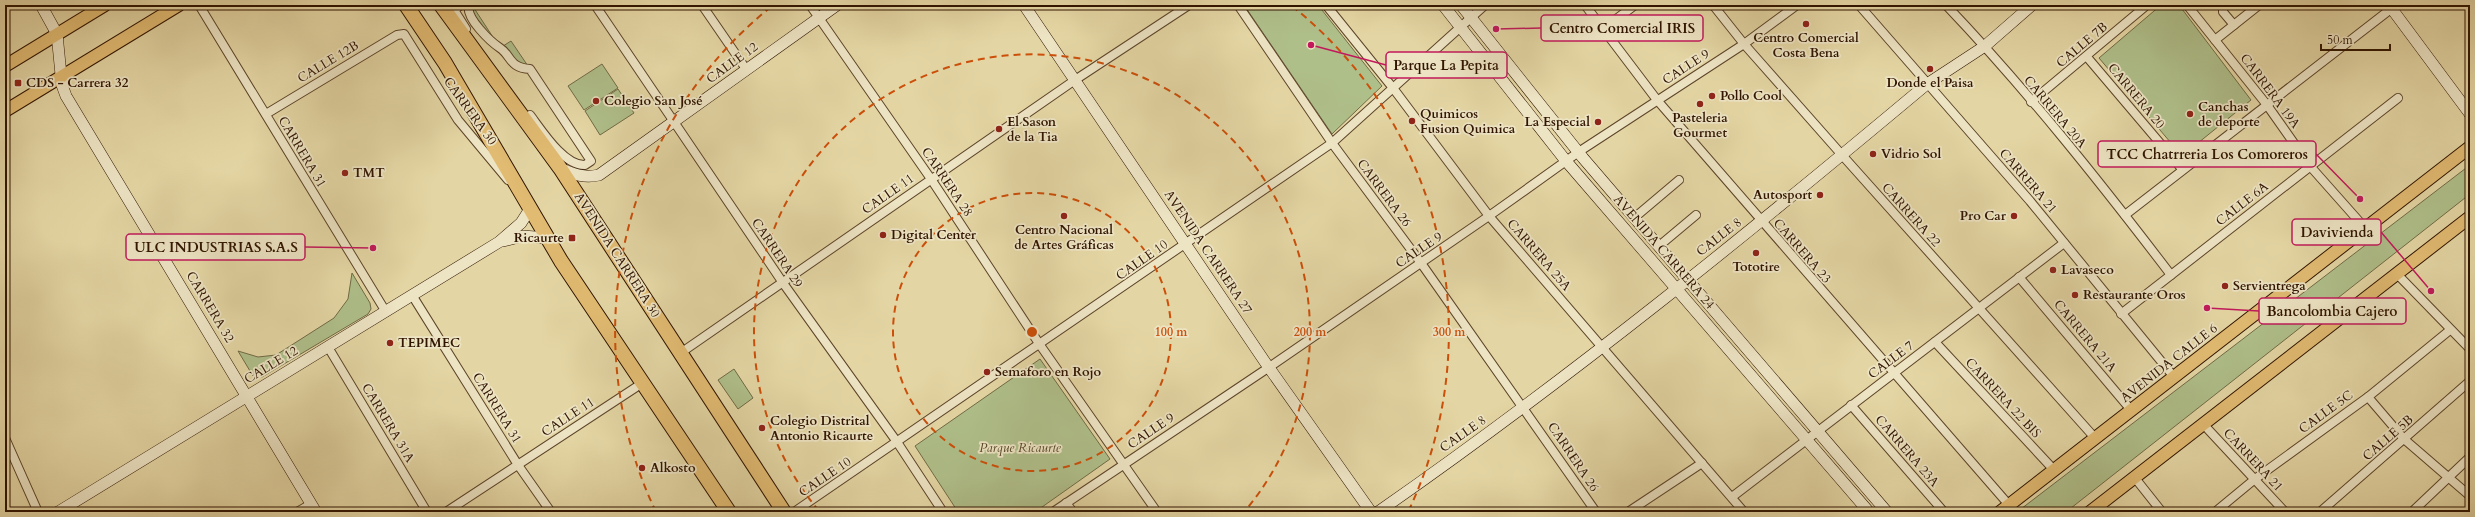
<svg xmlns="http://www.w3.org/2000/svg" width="2475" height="517" viewBox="0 0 2475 517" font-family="Cardo,serif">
<rect width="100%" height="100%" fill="#e4d6a4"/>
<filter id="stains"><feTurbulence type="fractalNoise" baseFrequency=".005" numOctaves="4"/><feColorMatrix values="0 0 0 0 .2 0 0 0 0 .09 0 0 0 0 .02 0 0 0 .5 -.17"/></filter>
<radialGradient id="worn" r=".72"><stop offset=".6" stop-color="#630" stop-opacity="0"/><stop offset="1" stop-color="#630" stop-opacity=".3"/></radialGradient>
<g fill="#afbf8a" stroke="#706a45">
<polygon points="469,5 472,5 500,48 511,41 530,69 525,69 490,43"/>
<polygon points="1244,5 1318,5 1382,86 1332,134"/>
<polygon points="2161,5 2179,5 2251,100 2182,156 2099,58"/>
<polygon points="602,64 618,88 584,110 568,86"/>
<polygon points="618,89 634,113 600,135 585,111"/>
<polygon points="2470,165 2470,194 2066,512 2017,512"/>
<polygon points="352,273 370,303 371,309 368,314 262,377 253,376 238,351 258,357 276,355 334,318 348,299"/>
<polygon points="1040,359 1110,459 1035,512 958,512 915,446"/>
<polygon points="734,369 753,398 738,409 718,380"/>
</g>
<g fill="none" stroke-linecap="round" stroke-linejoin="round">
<defs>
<g id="street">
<polyline points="199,5 386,312"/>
<polyline points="461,5 454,10 466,29"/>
<path d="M469,5C465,18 491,42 500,48C511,55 509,68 530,69L591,161L585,165C564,166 542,131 530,115"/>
<polyline points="595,5 783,283 897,442 943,512"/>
<polyline points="702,5 746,69"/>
<polyline points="810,5 931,179 1040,345 1157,512"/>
<polyline points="1238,5 1332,143 1421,263 1596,512"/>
<polyline points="1326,5 1393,88 1489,216 1744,512"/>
<polyline points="1585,5 1657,100 2009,505"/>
<polyline points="1713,5 1744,44 1842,155 2095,438"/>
<polyline points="1859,5 2030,201 2174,377"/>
<path d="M1946,5C2027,90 2100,182 2171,275"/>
<polyline points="2187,5 2267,105 2310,166 2365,228"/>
<polyline points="2223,5 2223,12 2234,25"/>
<polyline points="1603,29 1635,5"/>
<polyline points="2215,40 2259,5"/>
<polyline points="2087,57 2182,169"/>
<polyline points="2031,102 2147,5"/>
<polyline points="266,114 397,35 404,34 458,120 508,180"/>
<polyline points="2125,215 2396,5"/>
<polyline points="1634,218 1679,180"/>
<polyline points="1659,246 1696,215"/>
<polyline points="2397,274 2470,349"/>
<polyline points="2019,277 2131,410"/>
<polyline points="412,295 518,465 551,512"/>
<polyline points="2121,314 2398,98"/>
<polyline points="1935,342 2054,470"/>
<polyline points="328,347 427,512"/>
<polyline points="682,352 1075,80 1189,5"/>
<polyline points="2368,397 2404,439 2470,496"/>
<polyline points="1851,405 1944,512"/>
<polyline points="2204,425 2285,512"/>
<polyline points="5,438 38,512"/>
<polyline points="2135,478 2162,512"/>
<polyline points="1732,497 2064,243"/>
<polyline points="1066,503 1073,512"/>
<polyline points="297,512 311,504"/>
<polyline points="446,512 644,382"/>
<polyline points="794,512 1332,143 1485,5"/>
<polyline points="1053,512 1265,370 1489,216 1580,151 1744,44 1797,5"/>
<polyline points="1628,512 1702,463"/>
<polyline points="2215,512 2255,479 2368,397 2450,330"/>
<polyline points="2320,512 2470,381"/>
<polyline points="2412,512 2470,457"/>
</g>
<g id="secondary">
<polyline points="41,5 57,34 62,85 66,96 316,512"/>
<polyline points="1024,5 1265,362 1371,512"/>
<polyline points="1443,5 1566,161 1869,512"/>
<polyline points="1461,5 1583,158 1887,512"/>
<polyline points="2389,5 2470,114"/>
<path d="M560,168C574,175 585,178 599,175L837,5"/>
<polyline points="503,241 523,236 547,238"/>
<polyline points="58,512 499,242 521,223 530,209"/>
<path d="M1378,512C1569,379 1749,233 1927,84L1985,46L2032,5"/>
</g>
<g id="primary">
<polyline points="5,66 105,5"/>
<polyline points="5,111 179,5"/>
<polyline points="2000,512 2470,147"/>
<polyline points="2090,512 2470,217"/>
</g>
<g id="highway">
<polyline points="406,5 445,63 561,261 729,512"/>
<polyline points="441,5 560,168 784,512"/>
</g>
</defs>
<use href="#street" stroke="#5d4429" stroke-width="10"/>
<use href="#secondary" stroke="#301400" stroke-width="12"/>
<use href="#primary" stroke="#301400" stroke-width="14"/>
<use href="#highway" stroke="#301400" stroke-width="16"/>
<use href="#street" stroke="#ede4c4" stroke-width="8"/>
<use href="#secondary" stroke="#ede4c4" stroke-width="11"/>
<use href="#primary" stroke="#e2bb72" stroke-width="12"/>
<use href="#highway" stroke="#e2bb72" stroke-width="14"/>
</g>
<g fill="none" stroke="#cc4f0a" stroke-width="2" stroke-dasharray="7 5">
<circle cx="1032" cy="332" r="139"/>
<path d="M819 511A278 278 0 1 1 1245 511"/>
<path d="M656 512A417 417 0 0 1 772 6M1292 6A417 417 0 0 1 1408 512"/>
</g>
<g fill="#8f2418" stroke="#ede4c4" stroke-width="1.5">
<circle cx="1806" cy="24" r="4"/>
<circle cx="1930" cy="69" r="4"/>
<rect x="14" y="79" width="8" height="8" rx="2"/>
<circle cx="1712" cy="96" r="4"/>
<circle cx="596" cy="101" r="4"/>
<circle cx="1700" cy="104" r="4"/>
<circle cx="2190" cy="114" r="4"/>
<circle cx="1412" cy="121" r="4"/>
<circle cx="1598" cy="122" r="4"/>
<circle cx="999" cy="129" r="4"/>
<circle cx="1873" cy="154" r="4"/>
<circle cx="345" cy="173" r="4"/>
<circle cx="1820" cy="195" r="4"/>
<circle cx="1064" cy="216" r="4"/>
<circle cx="2014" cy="216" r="4"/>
<circle cx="883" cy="235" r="4"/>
<rect x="568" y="234" width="8" height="8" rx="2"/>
<circle cx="1756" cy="253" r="4"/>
<circle cx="2053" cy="270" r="4"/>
<circle cx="2225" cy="286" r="4"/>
<circle cx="2075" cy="295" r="4"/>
<circle cx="390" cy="343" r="4"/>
<circle cx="987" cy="372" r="4"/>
<circle cx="762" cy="428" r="4"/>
<circle cx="642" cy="468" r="4"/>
</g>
<g text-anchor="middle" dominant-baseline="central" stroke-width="3.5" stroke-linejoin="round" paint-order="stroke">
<g font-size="13" font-weight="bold" fill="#301400" stroke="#ede4c4" text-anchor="start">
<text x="1806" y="38" text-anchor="middle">Centro Comercial<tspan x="1806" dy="15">Costa Bena</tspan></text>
<text x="26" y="83">CDS - Carrera 32</text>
<text x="1930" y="83" text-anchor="middle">Donde el Paisa</text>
<text x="1720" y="96">Pollo Cool</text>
<text x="604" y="101">Colegio San José</text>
<text x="2198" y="107">Canchas<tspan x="2198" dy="15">de deporte</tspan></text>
<text x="1420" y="114">Quimicos<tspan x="1420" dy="15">Fusion Quimica</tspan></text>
<text x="1700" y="118" text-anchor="middle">Pasteleria<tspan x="1700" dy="15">Gourmet</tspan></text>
<text x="1007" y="122">El Sason<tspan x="1007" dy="15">de la Tia</tspan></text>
<text x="1590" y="122" text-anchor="end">La Especial</text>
<text x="1881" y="154">Vidrio Sol</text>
<text x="353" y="173">TMT</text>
<text x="1812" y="195" text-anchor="end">Autosport</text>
<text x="2006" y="216" text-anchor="end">Pro Car</text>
<text x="1064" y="230" text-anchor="middle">Centro Nacional<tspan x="1064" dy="15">de Artes Gráficas</tspan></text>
<text x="891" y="235">Digital Center</text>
<text x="564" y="238" text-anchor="end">Ricaurte</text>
<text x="1756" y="267" text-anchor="middle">Tototire</text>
<text x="2061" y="270">Lavaseco</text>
<text x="2233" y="286">Servientrega</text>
<text x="2083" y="295">Restaurante Oros</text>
<text x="398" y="343">TEPIMEC</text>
<text x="995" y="372">Semaforo en Rojo</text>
<text x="770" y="421">Colegio Distrital<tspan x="770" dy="15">Antonio Ricaurte</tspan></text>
<text x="650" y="468">Alkosto</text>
</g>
<g font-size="13" fill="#301400" stroke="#ede4c4">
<text transform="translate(2082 45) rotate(-40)">CALLE 7B</text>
<text transform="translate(328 62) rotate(-31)">CALLE 12B</text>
<text transform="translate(732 63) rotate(-36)">CALLE 12</text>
<text transform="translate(1686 67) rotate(-33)">CALLE 9</text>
<text transform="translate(2270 91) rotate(53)">CARRERA 19A</text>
<text transform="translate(2136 96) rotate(50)">CARRERA 20</text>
<text transform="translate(470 111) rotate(54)">CARRERA 30</text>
<text transform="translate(2055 112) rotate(50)">CARRERA 20A</text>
<text transform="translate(302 152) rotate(59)">CARRERA 31</text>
<text transform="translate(2028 181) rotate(49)">CARRERA 21</text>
<text transform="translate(947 182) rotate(56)">CARRERA 28</text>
<text transform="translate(1384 193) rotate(53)">CARRERA 26</text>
<text transform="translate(888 194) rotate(-35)">CALLE 11</text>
<text transform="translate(2242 204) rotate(-38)">CALLE 6A</text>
<text transform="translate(1911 215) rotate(48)">CARRERA 22</text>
<text transform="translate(1719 237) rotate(-38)">CALLE 8</text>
<text transform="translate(1419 250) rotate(-34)">CALLE 9</text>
<text transform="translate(1802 251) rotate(49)">CARRERA 23</text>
<text transform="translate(1208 252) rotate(56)">AVENIDA CARRERA 27</text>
<text transform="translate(1664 252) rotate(49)">AVENIDA CARRERA 24</text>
<text transform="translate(777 253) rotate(56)">CARRERA 29</text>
<text transform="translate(617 255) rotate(57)">AVENIDA CARRERA 30</text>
<text transform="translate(1539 255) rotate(49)">CARRERA 25A</text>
<text transform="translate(1142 260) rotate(-35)">CALLE 10</text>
<text transform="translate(210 307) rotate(59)">CARRERA 32</text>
<text transform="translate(2085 336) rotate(50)">CARRERA 21A</text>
<text transform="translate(1891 360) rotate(-37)">CALLE 7</text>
<text transform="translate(2169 363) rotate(-38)">AVENIDA CALLE 6</text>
<text transform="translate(271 365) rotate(-31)">CALLE 12</text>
<text transform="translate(2003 398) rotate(47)">CARRERA 22 BIS</text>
<text transform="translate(497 408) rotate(58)">CARRERA 31</text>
<text transform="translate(2326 412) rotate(-36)">CALLE 5C</text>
<text transform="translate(568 417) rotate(-33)">CALLE 11</text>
<text transform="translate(388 423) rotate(59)">CARRERA 31A</text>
<text transform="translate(1151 431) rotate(-34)">CALLE 9</text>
<text transform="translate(1463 434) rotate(-35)">CALLE 8</text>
<text transform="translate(2388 438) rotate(-41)">CALLE 5B</text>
<text transform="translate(1907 451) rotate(49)">CARRERA 23A</text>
<text transform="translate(1573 457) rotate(56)">CARRERA 26</text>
<text transform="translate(2253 460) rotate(47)">CARRERA 21</text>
<text transform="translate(825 477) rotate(-34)">CALLE 10</text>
</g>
<g font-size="13" font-style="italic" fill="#564729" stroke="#ede4c4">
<text x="1020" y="448">Parque Ricaurte</text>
</g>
</g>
<circle cx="1032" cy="332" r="6" fill="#cc4f0a" stroke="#ede4c4" stroke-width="2"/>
<g font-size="12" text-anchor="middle" font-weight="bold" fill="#cc4f0a" stroke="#ede4c4" stroke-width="3.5" stroke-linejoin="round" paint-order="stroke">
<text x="1171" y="336">100 m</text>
<text x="1310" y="336">200 m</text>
<text x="1449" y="336">300 m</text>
</g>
<path fill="none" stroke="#c2185b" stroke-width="1.5" d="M1496 29L1541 28M1311 45L1386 65M2360 199L2316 154M2431 291L2381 232M373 248L305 247M2207 308L2259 311"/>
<g fill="#c2185b" stroke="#ede4c4" stroke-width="1.5">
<circle cx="1496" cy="29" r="4"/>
<circle cx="1311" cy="45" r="4"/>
<circle cx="2360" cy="199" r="4"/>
<circle cx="2431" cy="291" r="4"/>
<circle cx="373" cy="248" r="4"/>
<circle cx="2207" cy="308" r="4"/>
</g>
<g fill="#ede4c4" stroke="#c2185b" stroke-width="1.5">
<rect x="1541" y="15" width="162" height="26" rx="4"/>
<rect x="1386" y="52" width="121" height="26" rx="4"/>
<rect x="2098" y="141" width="218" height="26" rx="4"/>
<rect x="2292" y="219" width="89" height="26" rx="4"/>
<rect x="126" y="234" width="179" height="26" rx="4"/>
<rect x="2259" y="298" width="147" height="26" rx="4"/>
</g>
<g font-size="14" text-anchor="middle" font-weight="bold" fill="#301400">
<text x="1622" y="33">Centro Comercial IRIS</text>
<text x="1446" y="70">Parque La Pepita</text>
<text x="2207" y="159">TCC Chatrreria Los Comoreros</text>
<text x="2337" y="237">Davivienda</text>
<text x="216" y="252">ULC INDUSTRIAS S.A.S</text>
<text x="2332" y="316">Bancolombia Cajero</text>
</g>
<rect width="2475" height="517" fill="none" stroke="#e4d6a4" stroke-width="20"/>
<rect x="6" y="6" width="2463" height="505" fill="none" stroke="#301400" stroke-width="2"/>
<rect x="10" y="10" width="2455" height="497" fill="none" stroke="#301400"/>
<path d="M2321 44v6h69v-6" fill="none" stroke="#301400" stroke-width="2"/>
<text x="2327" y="44" font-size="12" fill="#301400" stroke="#ede4c4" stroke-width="3" paint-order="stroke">50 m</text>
<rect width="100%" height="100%" filter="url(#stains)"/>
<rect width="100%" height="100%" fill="url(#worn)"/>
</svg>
